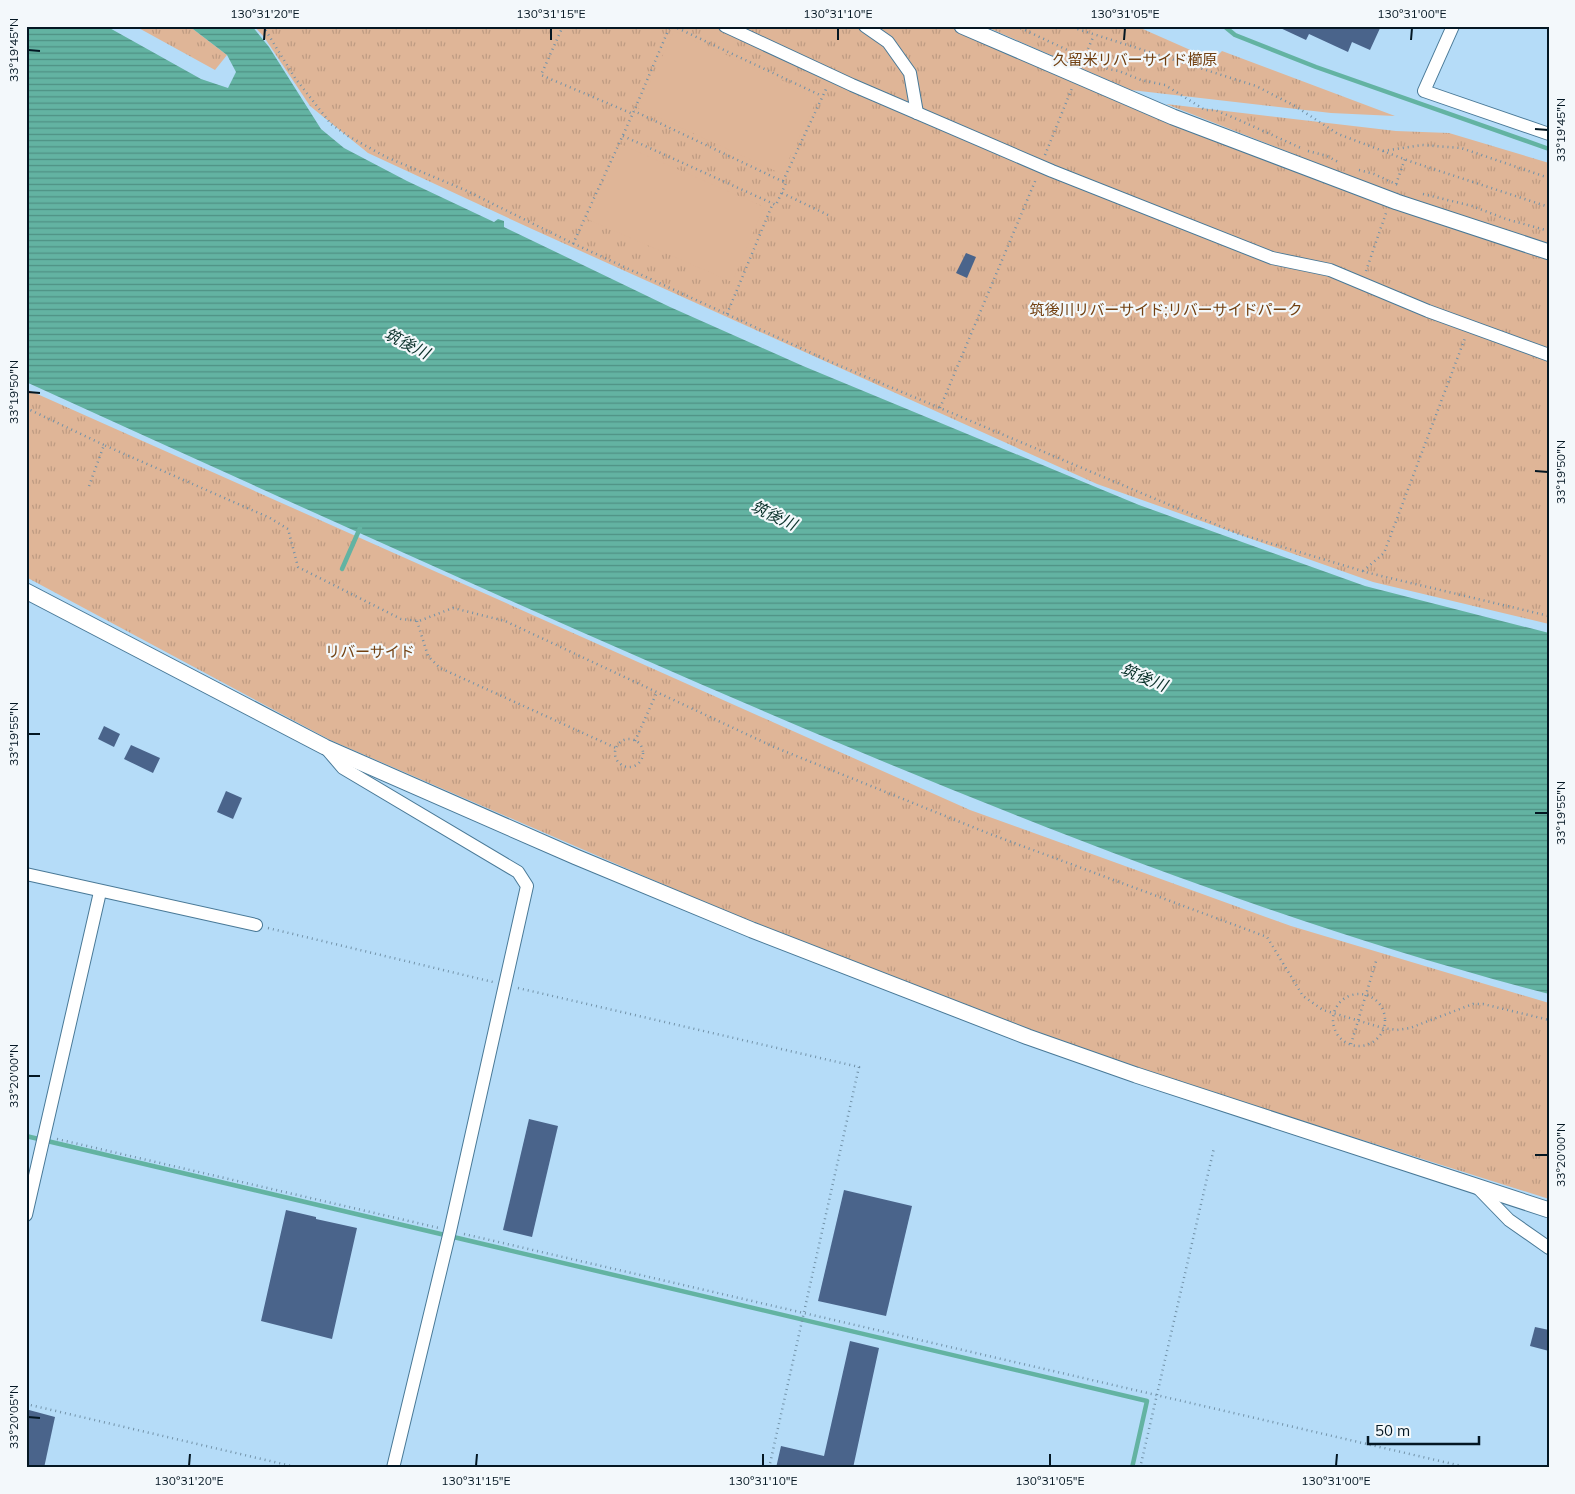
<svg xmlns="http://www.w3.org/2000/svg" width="1575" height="1494" viewBox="0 0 1575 1494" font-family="Mulish,'Noto Sans JP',sans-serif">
<defs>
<pattern id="grass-tufts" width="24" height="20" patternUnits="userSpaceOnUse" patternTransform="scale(1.25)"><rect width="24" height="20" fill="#dfb597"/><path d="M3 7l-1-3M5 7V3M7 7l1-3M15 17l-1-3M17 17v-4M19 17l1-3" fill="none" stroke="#be9b82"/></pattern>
<pattern id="water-rules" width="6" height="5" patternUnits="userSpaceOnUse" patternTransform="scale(1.25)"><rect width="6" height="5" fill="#63b3a2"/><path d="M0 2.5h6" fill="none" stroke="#4f9184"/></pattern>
</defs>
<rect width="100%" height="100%" fill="#b5dcf8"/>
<g fill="url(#grass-tufts)">
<polygon points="135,26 189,26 227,55 215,70"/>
<polygon points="254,26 971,26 1416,208 1549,252 1549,624 1373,582 1097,484 532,229 368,153 310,106 264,37"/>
<polygon points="984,26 1136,26 1213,60 1222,51 1395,116 1331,113 1131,90"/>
<polygon points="1166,104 1396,131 1449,133 1549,163 1549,244 1403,197"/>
<polygon points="26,389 970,810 1291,926 1549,1003 1549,1199 1103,1058 734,915 330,740 26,577"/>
</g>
<g fill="#dfb597">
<polygon points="674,31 818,97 782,174 638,108"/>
<polygon points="620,144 764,207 732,282 587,219"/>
</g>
<path fill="url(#water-rules)" d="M26,26H106L201,79L228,88L236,72L227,55L189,26H252L269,47L321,129L344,148L407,181L494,222L498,219L504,221V227L670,307L803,366L1139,505L1365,586L1549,633V994C1294,928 1045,830 803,728C542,617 284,499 26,382Z"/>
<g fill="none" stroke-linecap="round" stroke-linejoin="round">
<g stroke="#63b3a2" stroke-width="4.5">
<polyline points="1224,26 1235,35 1316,67 1549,149"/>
<polyline points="342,569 360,528"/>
<polyline points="26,1136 1147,1401 1132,1468"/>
</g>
</g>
<g fill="#4a648b">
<polygon points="1276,26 1381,26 1370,50 1352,42 1348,52 1309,34 1306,40"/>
<polygon points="966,253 976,257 967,278 956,273"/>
<polygon points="104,726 120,734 114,747 98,739"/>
<polygon points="131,745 160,758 153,773 124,759"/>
<polygon points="226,791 242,798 233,819 217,812"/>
<polygon points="529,1119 558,1126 532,1237 503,1230"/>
<polygon points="844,1190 912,1206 886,1316 818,1301"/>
<polygon points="286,1210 316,1217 316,1219 357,1228 332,1339 261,1321"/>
<polygon points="1535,1327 1549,1330 1549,1351 1530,1346"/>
<polygon points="850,1341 879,1348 853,1468 776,1468 781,1446 824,1456"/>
<polygon points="29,1410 55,1417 44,1468 26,1468 26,1421"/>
</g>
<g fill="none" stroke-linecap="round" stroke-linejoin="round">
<defs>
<g id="minor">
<polyline points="725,26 852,85 1052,171 1272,258 1330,270 1428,311 1549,355"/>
<polyline points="865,26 888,42 910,73 917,113"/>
<polyline points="1453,26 1424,91 1549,134"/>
<polyline points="325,747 343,768 518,872 527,886 450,1231 393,1468"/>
<polyline points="26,874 256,925"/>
<polyline points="1477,1187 1509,1220 1549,1248"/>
<polyline points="26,1215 100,892"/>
</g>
<g id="tertiary">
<polyline points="962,26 1173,117 1397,202 1549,252"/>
<polyline points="26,591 325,747 576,857 752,930 1028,1037 1136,1075 1549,1210"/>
</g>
</defs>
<use href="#minor" stroke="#497997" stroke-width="14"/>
<use href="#tertiary" stroke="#497997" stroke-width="17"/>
<g stroke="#7292a8" stroke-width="2.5" stroke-dasharray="1 4" stroke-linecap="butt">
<polyline points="263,26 295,78 331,124 348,136 386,157 465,190 570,242 831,362 1236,533 1369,573 1549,616"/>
<polyline points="563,26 541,75 633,114"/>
<polyline points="673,26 822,96"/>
<polyline points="1016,26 1108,69 1119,71 1141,80 1165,85 1205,110 1215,110 1239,120 1301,148"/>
<polyline points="1068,26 1256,86 1295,106 1338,134 1412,162 1549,207"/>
<polyline points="1084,58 1094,35"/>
<polyline points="623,136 776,205 786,183 634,111"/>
<polyline points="1308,151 1327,156 1340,163"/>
<polyline points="1383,151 1422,145 1461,148 1549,178"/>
<polyline points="1045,155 1072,88"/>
<polyline points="1359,170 1374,174 1398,185"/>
<polyline points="783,181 827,87"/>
<polyline points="1396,184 1405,159"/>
<polyline points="782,193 828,215"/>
<polyline points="1423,194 1472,206 1506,219 1549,231"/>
<polyline points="573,244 634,111 670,26"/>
<polyline points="1366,271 1386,213"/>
<polyline points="727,314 773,203"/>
<polyline points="26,408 104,445"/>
<polyline points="940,408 1036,179"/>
<polyline points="89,486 104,445 270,518 288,529 298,567 401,619 419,621 453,608 505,621 774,747 990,834 1267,937 1303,996 1323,1010 1383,1028 1397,1030 1410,1028 1473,1004 1483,1004 1549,1020"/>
<polyline points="1363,571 1384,553 1465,338"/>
<polyline points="417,621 428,656 440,668 616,748"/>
<circle cx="629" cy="753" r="14"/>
<polyline points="635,741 657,692"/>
<polyline points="268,928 493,982"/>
<polyline points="518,988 859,1067 769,1468"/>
<circle cx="1359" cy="1020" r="26"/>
<polyline points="1351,1044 1377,958"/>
<polyline points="57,1139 439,1228"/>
<polyline points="464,1234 1470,1468"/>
<polyline points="26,1404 300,1468"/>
<polyline points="1140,1468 1214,1148"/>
</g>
<use href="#minor" stroke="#fff" stroke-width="12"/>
<use href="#tertiary" stroke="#fff" stroke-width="15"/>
</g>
<path fill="none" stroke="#041723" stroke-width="2" d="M264,40L265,28M551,40V28M838,40V28M1124,40L1125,28M1411,40L1412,28M28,50L40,51M1535,129L1548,130M28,392L40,393M1535,471L1548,472M28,734H40M1535,813H1548M28,1076H40M1535,1155H1548M28,1417L40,1418M189,1466L190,1454M476,1466L477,1454M763,1466V1454M1050,1466V1454M1336,1466L1337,1454"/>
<g text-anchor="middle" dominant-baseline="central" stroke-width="4.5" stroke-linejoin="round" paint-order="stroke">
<g font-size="15" fill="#724011" stroke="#f3f8fb">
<text x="1135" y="59">久留米リバーサイド櫛原</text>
<text x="1166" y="309">筑後川リバーサイド;リバーサイドパーク</text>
<text x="370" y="651">リバーサイド</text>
</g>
<g font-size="16" font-style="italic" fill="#0a312a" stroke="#f3f8fb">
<text transform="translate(407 343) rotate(27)">筑後川</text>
<text transform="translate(774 515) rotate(25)">筑後川</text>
<text transform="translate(1144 677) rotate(22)">筑後川</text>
</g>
</g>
<rect width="1575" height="1494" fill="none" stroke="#f3f8fb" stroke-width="55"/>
<path d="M1368 1436v8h111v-8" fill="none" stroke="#041723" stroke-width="2.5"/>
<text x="1375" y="1436" font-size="15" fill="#041723" stroke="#f3f8fb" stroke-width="4" paint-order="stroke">50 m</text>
<rect x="28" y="28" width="1520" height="1438" fill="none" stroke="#041723" stroke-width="2"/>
<g font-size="12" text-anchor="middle" fill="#041723">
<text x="265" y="18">130°31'20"E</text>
<text x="551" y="18">130°31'15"E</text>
<text x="838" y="18">130°31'10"E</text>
<text x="1125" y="18">130°31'05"E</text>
<text x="1412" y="18">130°31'00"E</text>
<text transform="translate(14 50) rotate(-90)" y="4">33°19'45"N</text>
<text transform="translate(1561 130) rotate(-90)" y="4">33°19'45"N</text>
<text transform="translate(14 392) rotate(-90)" y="4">33°19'50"N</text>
<text transform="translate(1561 472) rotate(-90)" y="4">33°19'50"N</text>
<text transform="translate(14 734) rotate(-90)" y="4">33°19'55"N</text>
<text transform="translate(1561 813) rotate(-90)" y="4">33°19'55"N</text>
<text transform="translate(14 1076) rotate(-90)" y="4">33°20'00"N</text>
<text transform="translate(1561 1155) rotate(-90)" y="4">33°20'00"N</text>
<text transform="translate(14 1417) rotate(-90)" y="4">33°20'05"N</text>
<text x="189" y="1485">130°31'20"E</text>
<text x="476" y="1485">130°31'15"E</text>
<text x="763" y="1485">130°31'10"E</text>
<text x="1050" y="1485">130°31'05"E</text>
<text x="1336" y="1485">130°31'00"E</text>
</g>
</svg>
